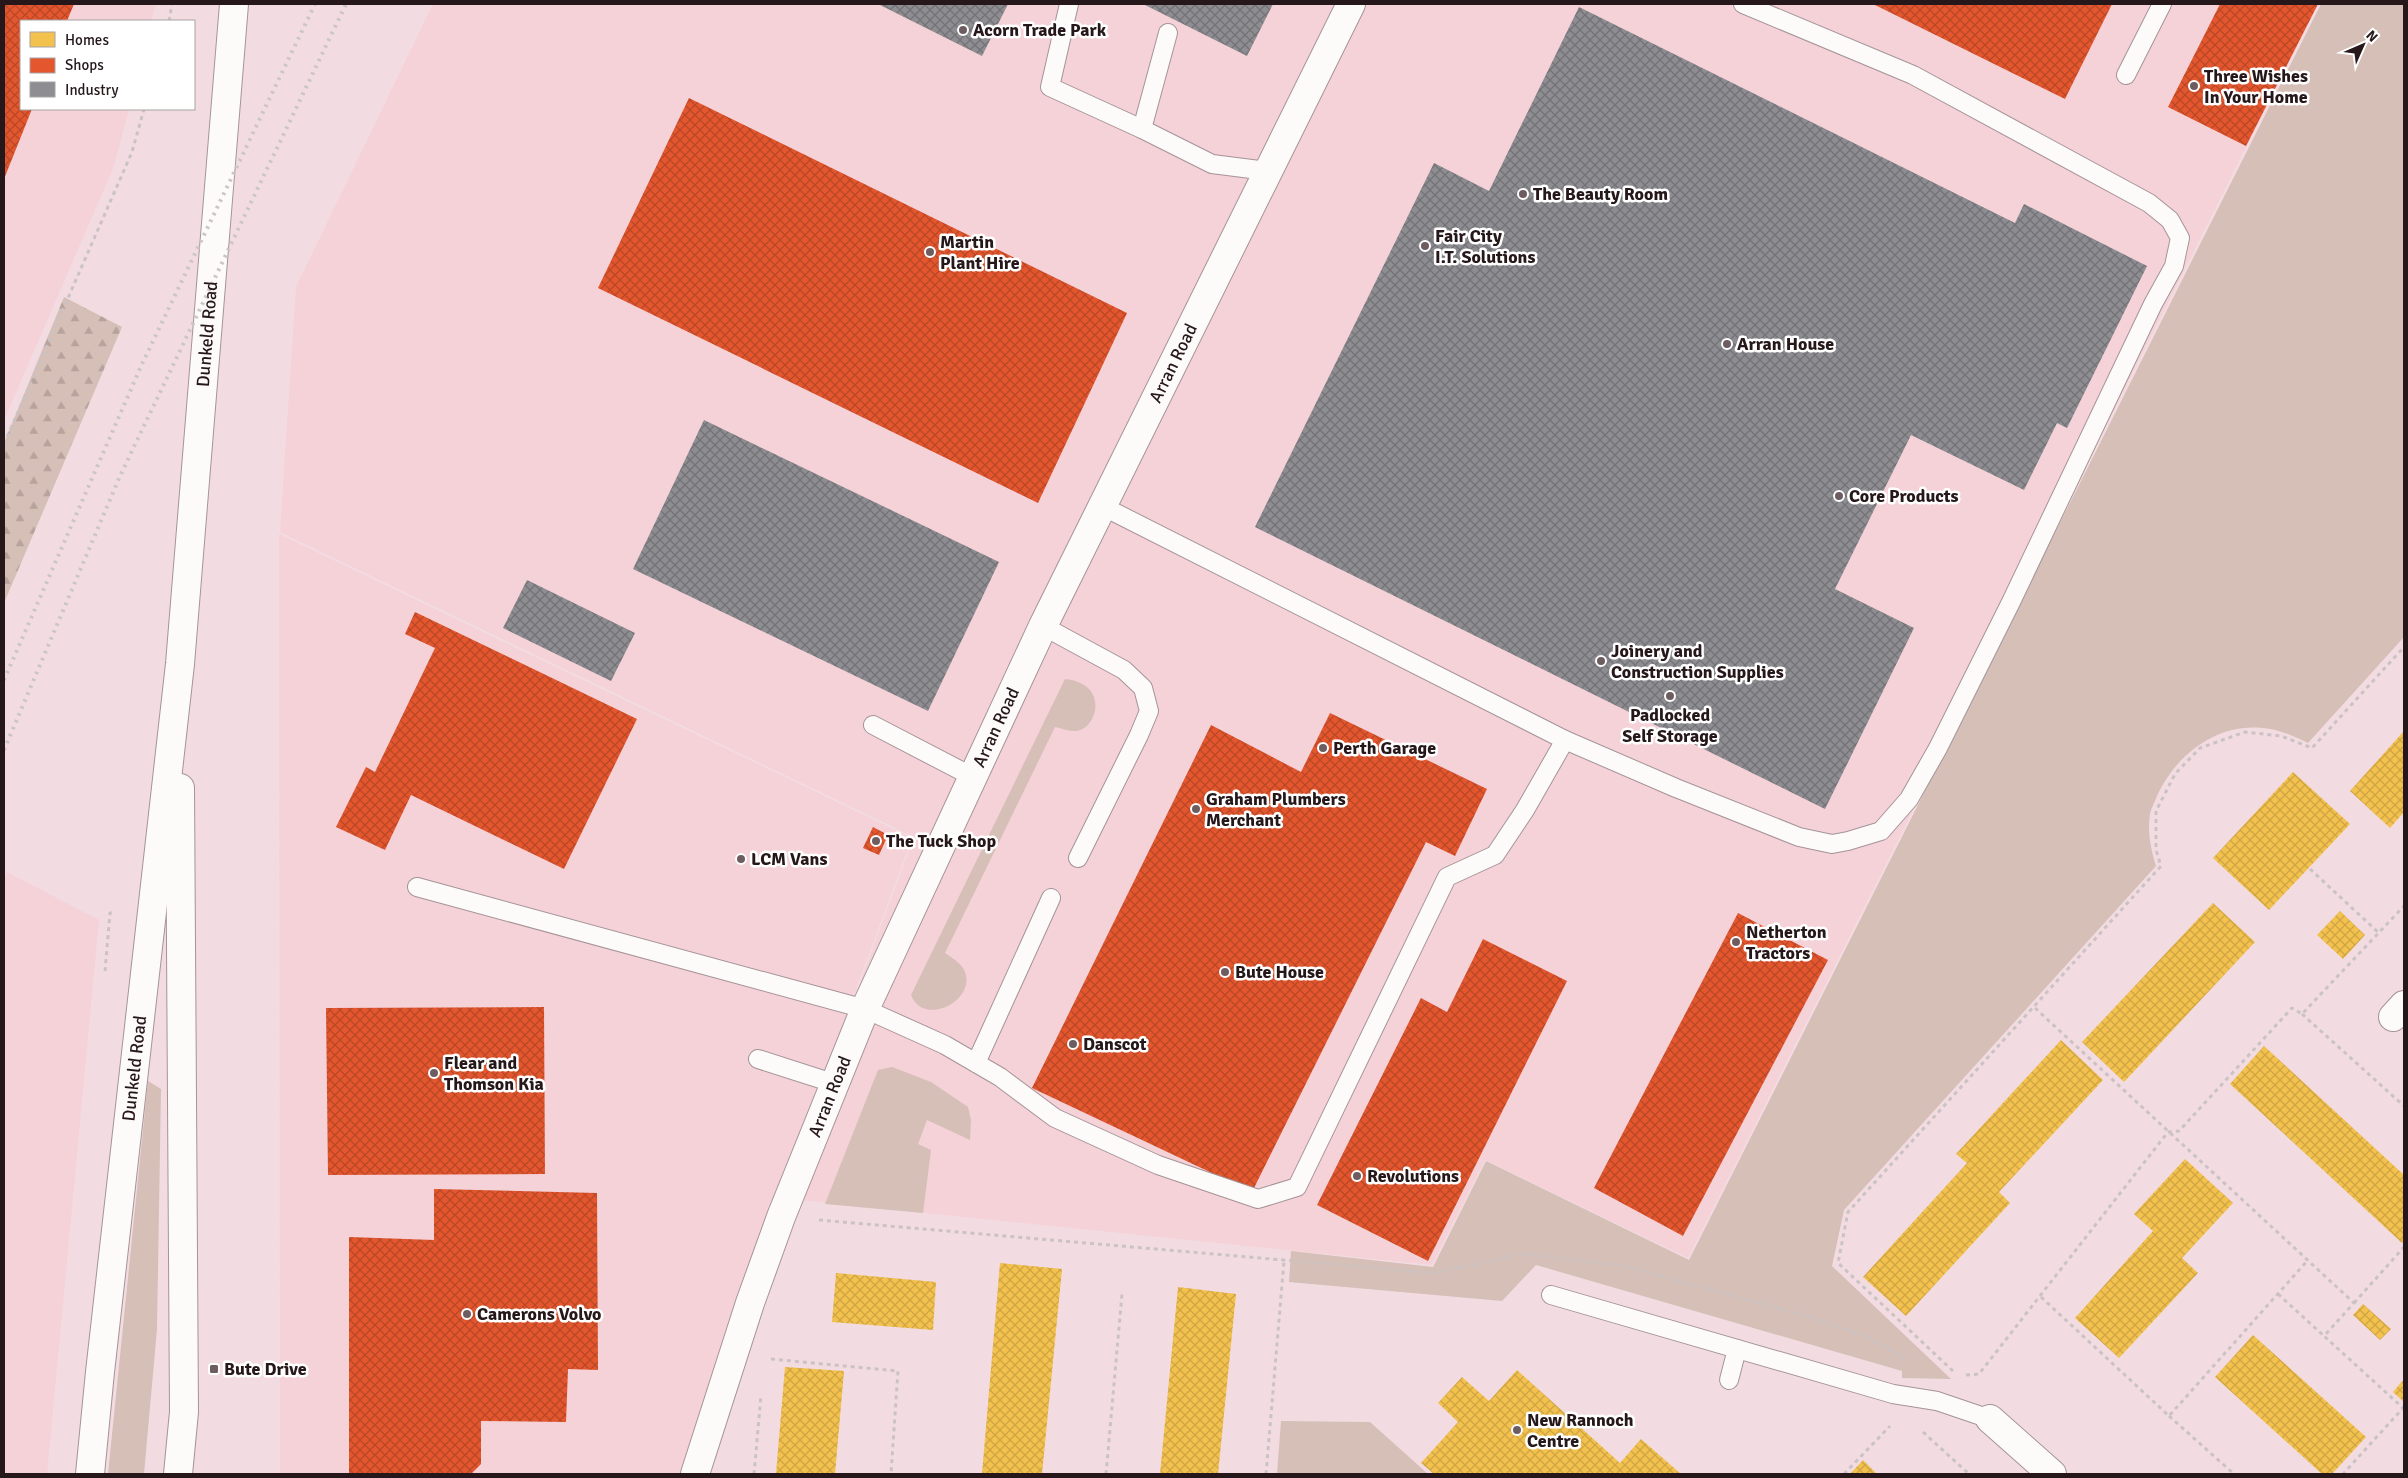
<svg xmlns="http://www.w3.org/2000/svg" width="2408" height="1478" viewBox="0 0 2408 1478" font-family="Signika,sans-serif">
<defs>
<pattern id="forest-firs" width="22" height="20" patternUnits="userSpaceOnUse" patternTransform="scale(1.25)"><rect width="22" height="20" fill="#d5bfb6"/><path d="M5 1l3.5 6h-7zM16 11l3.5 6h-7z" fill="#b7a39c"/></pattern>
<pattern id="homes-cross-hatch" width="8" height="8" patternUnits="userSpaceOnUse" patternTransform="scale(1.25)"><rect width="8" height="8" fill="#f2c14e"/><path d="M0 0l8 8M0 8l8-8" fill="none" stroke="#cfa544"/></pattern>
<pattern id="shops-cross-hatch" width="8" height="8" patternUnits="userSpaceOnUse" patternTransform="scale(1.25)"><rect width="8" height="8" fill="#e4572e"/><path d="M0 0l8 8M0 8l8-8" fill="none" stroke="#b94726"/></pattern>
<pattern id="industry-cross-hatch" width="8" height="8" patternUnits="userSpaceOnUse" patternTransform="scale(1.25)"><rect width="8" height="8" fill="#8d8d92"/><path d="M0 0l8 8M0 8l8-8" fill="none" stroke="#737276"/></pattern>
</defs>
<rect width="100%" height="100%" fill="#f2dce1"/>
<g fill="#f5d1d8">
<polygon points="4,4 156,4 151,21 21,21 21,109 129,109 114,166 4,420"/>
<polygon points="433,4 2318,4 1688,1258 1485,1160 1432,1265 780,1198 914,837 280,532 296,287"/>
<polygon points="279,534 912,838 776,1204 681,1474 280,1474"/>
<polygon points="7,872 99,920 47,1474 4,1474 4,881"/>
</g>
<g fill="#d5bfb6">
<path d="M2321,4H2404V637L2308,743C2293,736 2279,729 2262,728C2216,723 2175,756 2157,796C2155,802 2151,808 2150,814C2147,831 2151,850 2156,866L1844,1210L1832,1266L1951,1379L1902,1378V1371L1536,1265L1502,1301L1289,1282L1291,1251L1433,1267L1486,1161L1689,1260Z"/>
<path d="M1065,679C1112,684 1096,732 1074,731C1068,731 1061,728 1055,727L945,953C951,957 959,962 963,968C981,998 924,1029 911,995Z"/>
<polygon points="892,1067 931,1082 968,1107 971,1120 970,1140 927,1120 918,1144 931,1150 923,1213 825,1204 878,1070"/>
<polygon points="148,1081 161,1089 157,1329 144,1474 108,1474"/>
<polygon points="1281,1421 1370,1422 1428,1474 1277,1474"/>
</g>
<polygon fill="url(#forest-firs)" points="64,297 122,327 4,603 4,443"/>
<g fill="url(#homes-cross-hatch)">
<polygon points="2404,731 2404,812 2390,828 2350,791"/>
<polygon points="2293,772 2350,824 2269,910 2213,858"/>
<polygon points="2213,903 2255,942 2124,1082 2082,1042"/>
<polygon points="2340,911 2365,935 2343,959 2317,935"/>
<polygon points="2061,1040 2103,1080 1999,1192 2010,1203 1906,1316 1863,1277 1967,1163 1956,1154"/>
<polygon points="2264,1046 2404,1175 2404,1240 2402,1243 2230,1084"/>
<polygon points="2185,1159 2233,1203 2182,1258 2198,1273 2119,1358 2075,1318 2153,1231 2134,1214"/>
<polygon points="1000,1263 1062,1269 1042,1474 982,1474"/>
<polygon points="836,1273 936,1282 933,1330 832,1322"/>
<polygon points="1178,1287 1236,1294 1218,1474 1160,1474"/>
<polygon points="2363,1304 2391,1329 2380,1340 2353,1315"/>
<polygon points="2253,1335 2366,1437 2332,1474 2322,1474 2215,1377"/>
<polygon points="785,1367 844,1371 835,1474 776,1474"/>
<polygon points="1517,1370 1620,1463 1641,1439 1681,1474 1434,1474 1421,1463 1458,1422 1438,1403 1462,1377 1489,1401"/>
<polygon points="2404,1379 2404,1402 2393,1392"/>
<polygon points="1863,1460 1877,1474 1850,1474"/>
</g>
<g fill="url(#shops-cross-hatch)">
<polygon points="4,4 74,4 67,21 21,21 21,109 32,109 4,179"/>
<polygon points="1873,4 2112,4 2065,99"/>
<polygon points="2220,4 2318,4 2246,146 2168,107"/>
<polygon points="689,98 1127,313 1038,503 598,288"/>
<polygon points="415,612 637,719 564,869 411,795 385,850 336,827 366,767 375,772 435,648 405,634"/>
<polygon points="1330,713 1487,789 1455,856 1426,842 1252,1192 1032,1088 1211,725 1301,772"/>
<polygon points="873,827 888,835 879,855 863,848"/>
<polygon points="1738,913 1828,960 1683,1236 1594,1188"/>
<polygon points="1483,939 1567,981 1428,1261 1317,1205 1421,998 1447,1012"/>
<polygon points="544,1007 545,1174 328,1175 326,1008"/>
<polygon points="434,1189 597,1193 598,1370 568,1369 566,1422 481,1421 481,1464 471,1474 349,1474 349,1237 434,1240"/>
</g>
<g fill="url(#industry-cross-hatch)">
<polygon points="878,4 1008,4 982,56"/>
<polygon points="1143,4 1273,4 1247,56"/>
<polygon points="1579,7 2015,223 2024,204 2147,266 2067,428 2057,423 2024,490 1911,435 1835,589 1914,628 1825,809 1255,527 1434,163 1489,191"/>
<polygon points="704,420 999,562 928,711 633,569"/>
<polygon points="527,580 635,633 611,681 503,628"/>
</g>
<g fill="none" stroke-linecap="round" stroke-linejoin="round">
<defs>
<g id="service">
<polyline points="1069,4 1050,87 1142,129 1212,164 1267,171"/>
<polyline points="2126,75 2162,4"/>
<polyline points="1142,129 1168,33"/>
<polyline points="1102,506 1565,740 1676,788 1799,837 1832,844 1848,841 1881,831 1909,799 1938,748 2011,602 2153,304 2174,266 2180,238 2170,220 2149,203 1913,75 1743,4"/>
<polyline points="1043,626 1124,670 1143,688 1149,711 1139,735 1078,858"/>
<polyline points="873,725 973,777"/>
<polyline points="417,887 865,1009 945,1045 1000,1077 1055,1118 1158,1165 1258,1199 1297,1187 1447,877 1495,855 1525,810 1565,740"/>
<polyline points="758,1059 836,1084"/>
<polyline points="976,1063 1051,898"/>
<polyline points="1551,1295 1893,1394 1937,1401 1990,1419"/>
<polyline points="1729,1380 1737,1349"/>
</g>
<g id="minor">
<polyline points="2393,1017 2404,1005"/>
<polyline points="1990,1419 2052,1474"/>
<path id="s1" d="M695,1474L750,1303L781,1217L865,1009L1043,626L1351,4"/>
</g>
<g id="primary">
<path id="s2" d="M90,1474L100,1372L180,664L234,4"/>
<polyline points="178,1474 184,1412 180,788"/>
</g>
</defs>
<use href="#service" stroke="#a49498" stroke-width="20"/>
<use href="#minor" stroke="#a49498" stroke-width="30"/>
<use href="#primary" stroke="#a49498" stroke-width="30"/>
<g stroke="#cbc2c4" stroke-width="3" stroke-dasharray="4 4" stroke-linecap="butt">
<polyline points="169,21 172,4"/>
<polyline points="4,444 132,152 144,109"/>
<polyline points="2310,869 2379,933"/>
<polyline points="105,971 110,913 115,912"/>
<polyline points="2035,1008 2354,1303 2324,1336 2403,1408 2343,1474"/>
<polyline points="2302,1014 2404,1106"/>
<polyline points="819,1220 1434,1273 1521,1254 1625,1266 1807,1316 1870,1338 1903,1358 1907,1364"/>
<polyline points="2278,1294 2324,1336"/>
<polyline points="2041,1297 2169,1416 2308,1260"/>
<polyline points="2354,1303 2404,1247"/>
<polyline points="771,1359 898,1371 891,1474"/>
<polyline points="1953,1371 1838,1263 1848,1212 2161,866 2156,850 2156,811 2175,774 2200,748 2245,732 2281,736 2312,748 2404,647"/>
<polyline points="1966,1375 1979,1374 2168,1132 2179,1131 2292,1008 2302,1014 2404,906"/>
<polyline points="2169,1416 2234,1474"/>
<polyline points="1923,1432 1969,1474"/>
<polyline points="754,1474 761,1395"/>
<polyline points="1106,1474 1122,1294"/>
<polyline points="1266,1474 1284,1261"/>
<polyline points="1844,1474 1890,1426"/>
</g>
<use href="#service" stroke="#fdfafa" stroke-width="18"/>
<use href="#minor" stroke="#fdfafa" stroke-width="28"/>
<use href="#primary" stroke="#fdfafa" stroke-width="28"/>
<g stroke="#cbc5c7" stroke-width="4" stroke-dasharray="2.5 5" stroke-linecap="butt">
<polyline points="4,680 142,364 315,4"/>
<polyline points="4,750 120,476 346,4"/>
</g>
</g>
<g fill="#6d5c60" stroke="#fff" stroke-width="2">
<circle cx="963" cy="30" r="5"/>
<circle cx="2194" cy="86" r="5"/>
<circle cx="1523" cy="194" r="5"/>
<circle cx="1425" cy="246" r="5"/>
<circle cx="930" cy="252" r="5"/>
<circle cx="1727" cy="344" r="5"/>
<circle cx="1839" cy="496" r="5"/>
<circle cx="1601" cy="661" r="5"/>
<circle cx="1670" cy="696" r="5"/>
<circle cx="1323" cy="748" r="5"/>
<circle cx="1196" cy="809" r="5"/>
<circle cx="876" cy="841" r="5"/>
<circle cx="741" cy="859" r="5"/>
<circle cx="1736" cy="942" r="5"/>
<circle cx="1225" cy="972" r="5"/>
<circle cx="1073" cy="1044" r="5"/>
<circle cx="434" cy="1073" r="5"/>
<circle cx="1357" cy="1176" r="5"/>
<circle cx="467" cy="1314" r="5"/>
<rect x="209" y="1364" width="10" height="10" rx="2.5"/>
<circle cx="1517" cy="1430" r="5"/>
</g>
<g text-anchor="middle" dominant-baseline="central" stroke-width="5" stroke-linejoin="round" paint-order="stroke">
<g font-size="18" font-weight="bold" fill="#25171a" stroke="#fff" text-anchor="start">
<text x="973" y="30">Acorn Trade Park</text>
<text x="2204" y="76">Three Wishes<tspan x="2204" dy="21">In Your Home</tspan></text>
<text x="1533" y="194">The Beauty Room</text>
<text x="1435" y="236">Fair City<tspan x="1435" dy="21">I.T. Solutions</tspan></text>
<text x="940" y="242">Martin<tspan x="940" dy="21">Plant Hire</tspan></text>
<text x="1737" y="344">Arran House</text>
<text x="1849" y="496">Core Products</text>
<text x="1611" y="651">Joinery and<tspan x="1611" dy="21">Construction Supplies</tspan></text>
<text x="1670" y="715" text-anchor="middle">Padlocked<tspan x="1670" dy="21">Self Storage</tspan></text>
<text x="1333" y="748">Perth Garage</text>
<text x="1206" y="799">Graham Plumbers<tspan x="1206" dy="21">Merchant</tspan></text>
<text x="886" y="841">The Tuck Shop</text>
<text x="751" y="859">LCM Vans</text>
<text x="1746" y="932">Netherton<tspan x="1746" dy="21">Tractors</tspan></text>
<text x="1235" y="972">Bute House</text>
<text x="1083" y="1044">Danscot</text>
<text x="444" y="1063">Flear and<tspan x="444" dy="21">Thomson Kia</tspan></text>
<text x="1367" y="1176">Revolutions</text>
<text x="477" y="1314">Camerons Volvo</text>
<text x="224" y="1369">Bute Drive</text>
<text x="1527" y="1420">New Rannoch<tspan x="1527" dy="21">Centre</tspan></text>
</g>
<g font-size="18" fill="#25171a" stroke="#fff">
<text stroke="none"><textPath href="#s2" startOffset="1146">Dunkeld Road</textPath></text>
<text stroke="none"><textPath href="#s1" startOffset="1211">Arran Road</textPath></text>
<text stroke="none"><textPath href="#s1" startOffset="806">Arran Road</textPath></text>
<text stroke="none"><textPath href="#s2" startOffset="408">Dunkeld Road</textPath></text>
<text stroke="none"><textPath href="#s1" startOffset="401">Arran Road</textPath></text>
</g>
</g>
<rect width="2408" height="1478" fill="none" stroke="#25171a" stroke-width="10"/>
<rect x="20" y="20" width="175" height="90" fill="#ffffff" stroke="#a8a2a3"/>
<rect x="30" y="32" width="25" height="15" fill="#f2c14e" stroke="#a8a2a3"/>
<text x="65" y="45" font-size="15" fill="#25171a">Homes</text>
<rect x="30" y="58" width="25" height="15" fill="#e4572e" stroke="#a8a2a3"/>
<text x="65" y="70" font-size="15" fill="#25171a">Shops</text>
<rect x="30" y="82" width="25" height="15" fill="#8d8d92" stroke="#a8a2a3"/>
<text x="65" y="95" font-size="15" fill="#25171a">Industry</text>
<g transform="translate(2363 45) rotate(45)" stroke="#ffffff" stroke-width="4" paint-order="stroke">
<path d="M0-4L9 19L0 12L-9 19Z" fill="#25171a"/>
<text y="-8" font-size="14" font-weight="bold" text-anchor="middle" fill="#25171a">N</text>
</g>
</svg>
